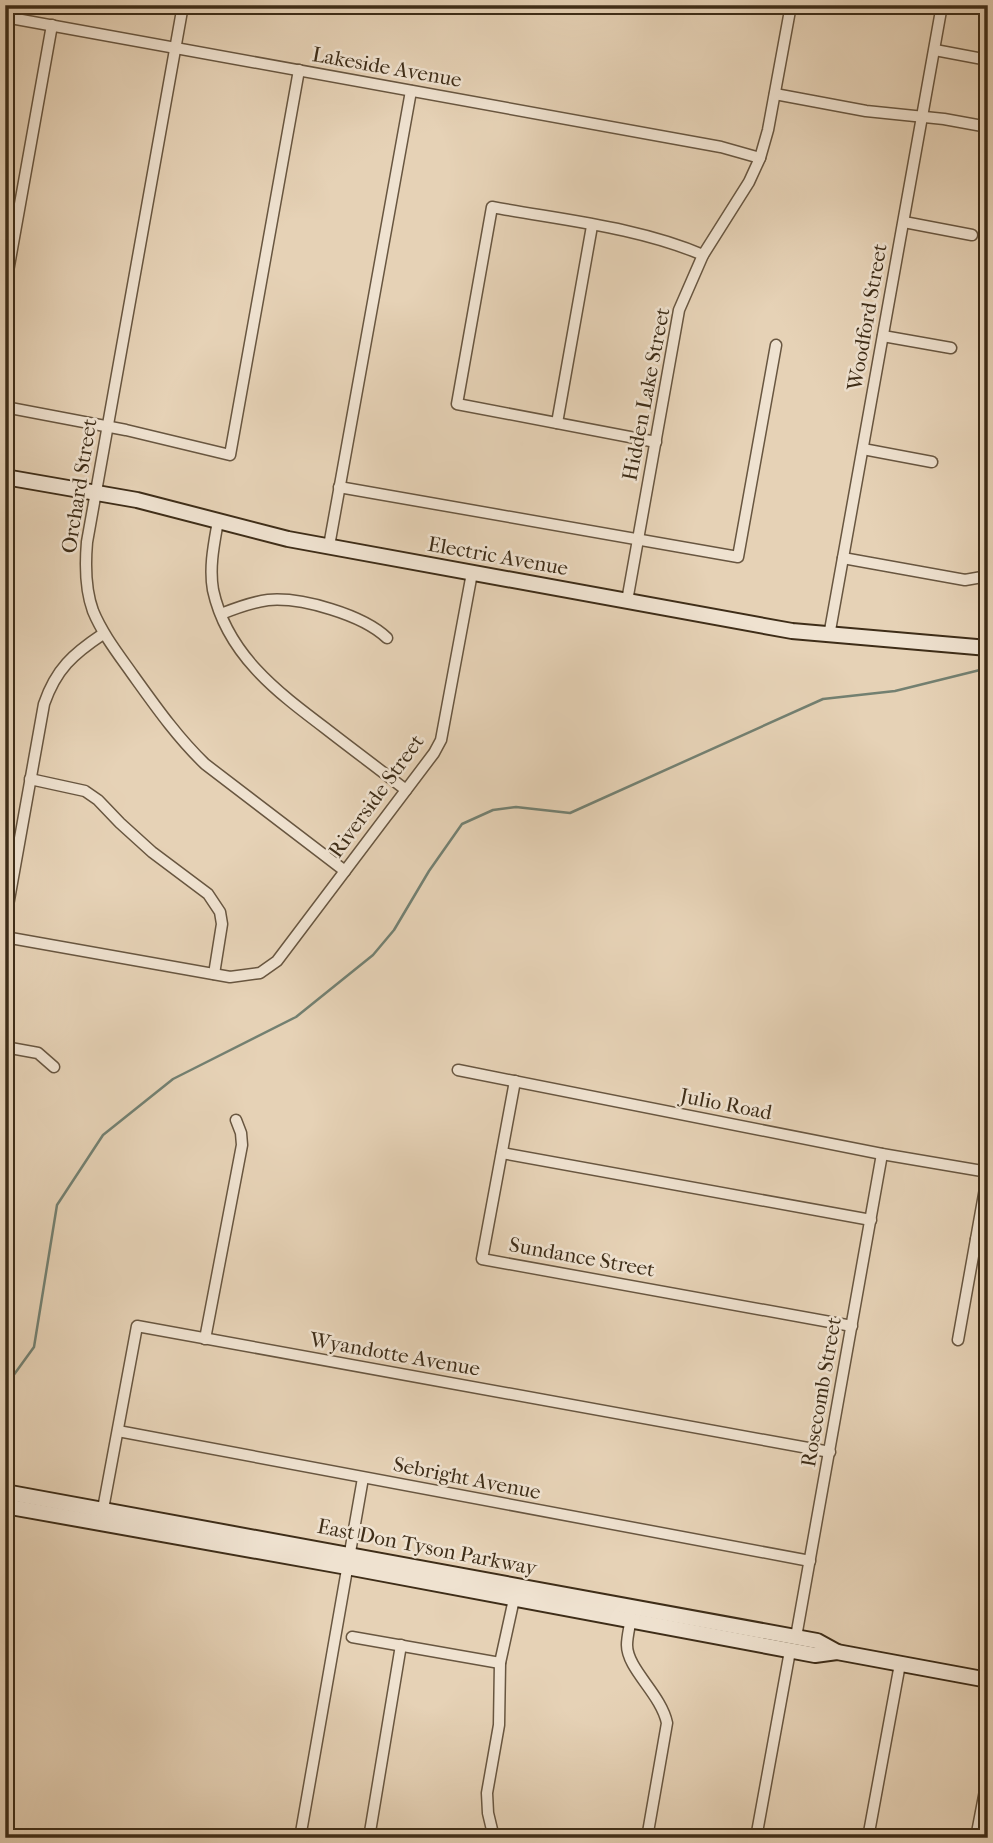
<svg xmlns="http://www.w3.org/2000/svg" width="993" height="1843" viewBox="0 0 993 1843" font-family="'IM FELL French Canon',serif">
<rect width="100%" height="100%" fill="#e6d2b6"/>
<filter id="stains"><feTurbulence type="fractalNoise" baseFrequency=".00286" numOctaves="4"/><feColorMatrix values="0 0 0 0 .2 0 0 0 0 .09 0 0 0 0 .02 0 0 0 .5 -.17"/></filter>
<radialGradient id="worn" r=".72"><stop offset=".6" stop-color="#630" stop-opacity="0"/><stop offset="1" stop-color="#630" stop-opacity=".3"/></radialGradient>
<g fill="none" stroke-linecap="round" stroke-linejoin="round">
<polyline stroke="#738071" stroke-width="2.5" points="5,1387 34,1347 57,1205 103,1135 173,1079 296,1017 373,955 394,930 429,871 462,824 493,810 516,807 570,813 823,699 895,691 988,668"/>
<defs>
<g id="street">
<path d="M183,5L87,542C85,565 85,589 93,611C103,635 119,655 133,675C156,707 177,737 205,764L345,871"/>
<polyline points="5,17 721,147 760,158"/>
<polyline points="935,50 988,60"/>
<polyline points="775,94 866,111 944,119 988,127"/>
<polyline points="904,222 972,235"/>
<polyline points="5,288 52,25"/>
<polyline points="883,336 951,348"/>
<polyline points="5,407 126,430 230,455 299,70"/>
<polyline points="557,423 592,226"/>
<path d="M656,442L457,404L492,207C562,220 638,227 703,255"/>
<polyline points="863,449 932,462"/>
<polyline points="339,487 738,557 776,345"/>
<path d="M218,521C214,544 209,567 213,590C227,654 276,691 325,728C352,749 379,769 406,790"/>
<polyline points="329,546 411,91"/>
<polyline points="843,558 965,580 982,577 988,570"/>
<polyline points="627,601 679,310 703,255 749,182 760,158 768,130 791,5"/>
<path d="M221,614C236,608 252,602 268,600C302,597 363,615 387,638"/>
<polyline points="829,636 942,5"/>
<polyline points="30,779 85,791 98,800 120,823 152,852 208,894 220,912 222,924 214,974"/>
<path d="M5,922L44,704C56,669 73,654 103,634"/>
<polyline points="5,937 230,977 260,973 277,961 434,753 441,740 472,573"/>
<polyline points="5,1047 38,1053 54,1067"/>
<polyline points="458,1070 882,1154 988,1172 958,1340"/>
<polyline points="515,1081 482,1259 852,1326"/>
<polyline points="502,1153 871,1220"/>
<polyline points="976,1239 988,1241"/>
<polyline points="205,1339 242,1145 241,1133 236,1120"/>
<polyline points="118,1431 810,1561"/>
<polyline points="103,1509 137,1326 830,1452"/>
<path d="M631,1617C630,1626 627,1636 627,1645C627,1669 661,1694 667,1723L647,1838"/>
<polyline points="352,1637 500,1663"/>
<polyline points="796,1637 882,1154"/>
<polyline points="300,1838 363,1478"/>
<polyline points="369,1838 401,1645"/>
<polyline points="494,1838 488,1813 487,1793 499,1725 500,1663 514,1599"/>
<polyline points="756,1838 790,1651"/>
<polyline points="868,1838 900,1664"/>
<polyline points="976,1838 988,1775"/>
</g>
<g id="secondary">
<polyline points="5,477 137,500 288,539 792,631 988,648"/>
<polyline points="5,1492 817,1641 837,1652"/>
<polyline points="5,1506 347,1567 815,1655 837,1652 988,1680"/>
</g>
</defs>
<use href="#street" stroke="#685640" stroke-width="13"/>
<use href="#secondary" stroke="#3e2d18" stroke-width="18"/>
<use href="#street" stroke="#efe2d0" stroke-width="10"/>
<use href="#secondary" stroke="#efe2d0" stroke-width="14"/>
</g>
<g text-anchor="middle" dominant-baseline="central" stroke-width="5" stroke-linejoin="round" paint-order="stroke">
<g font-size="21" fill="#3e2d18" stroke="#efe2d0">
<text transform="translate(387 67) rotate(10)">Lakeside Avenue</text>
<text transform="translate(867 317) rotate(-80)">Woodford Street</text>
<text transform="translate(646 394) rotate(-79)">Hidden Lake Street</text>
<text transform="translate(79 486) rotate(-81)">Orchard Street</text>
<text transform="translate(498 556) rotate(10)">Electric Avenue</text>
<text transform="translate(376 796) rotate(-54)">Riverside Street</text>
<text transform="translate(726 1104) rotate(11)">Julio Road</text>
<text transform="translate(582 1257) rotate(10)">Sundance Street</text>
<text transform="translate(395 1354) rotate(10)">Wyandotte Avenue</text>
<text transform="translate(821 1392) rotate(-80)">Rosecomb Street</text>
<text transform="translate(467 1478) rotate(11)">Sebright Avenue</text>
<text transform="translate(427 1547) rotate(11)">East Don Tyson Parkway</text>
</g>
</g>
<rect width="993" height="1843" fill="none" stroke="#e6d2b6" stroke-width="28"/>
<rect x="7" y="7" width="979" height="1829" fill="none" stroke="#3e2d18" stroke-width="3.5"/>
<rect x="14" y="14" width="965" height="1815" fill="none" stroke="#3e2d18" stroke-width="2"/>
<rect width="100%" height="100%" filter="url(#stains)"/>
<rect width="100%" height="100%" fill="url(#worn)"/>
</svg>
